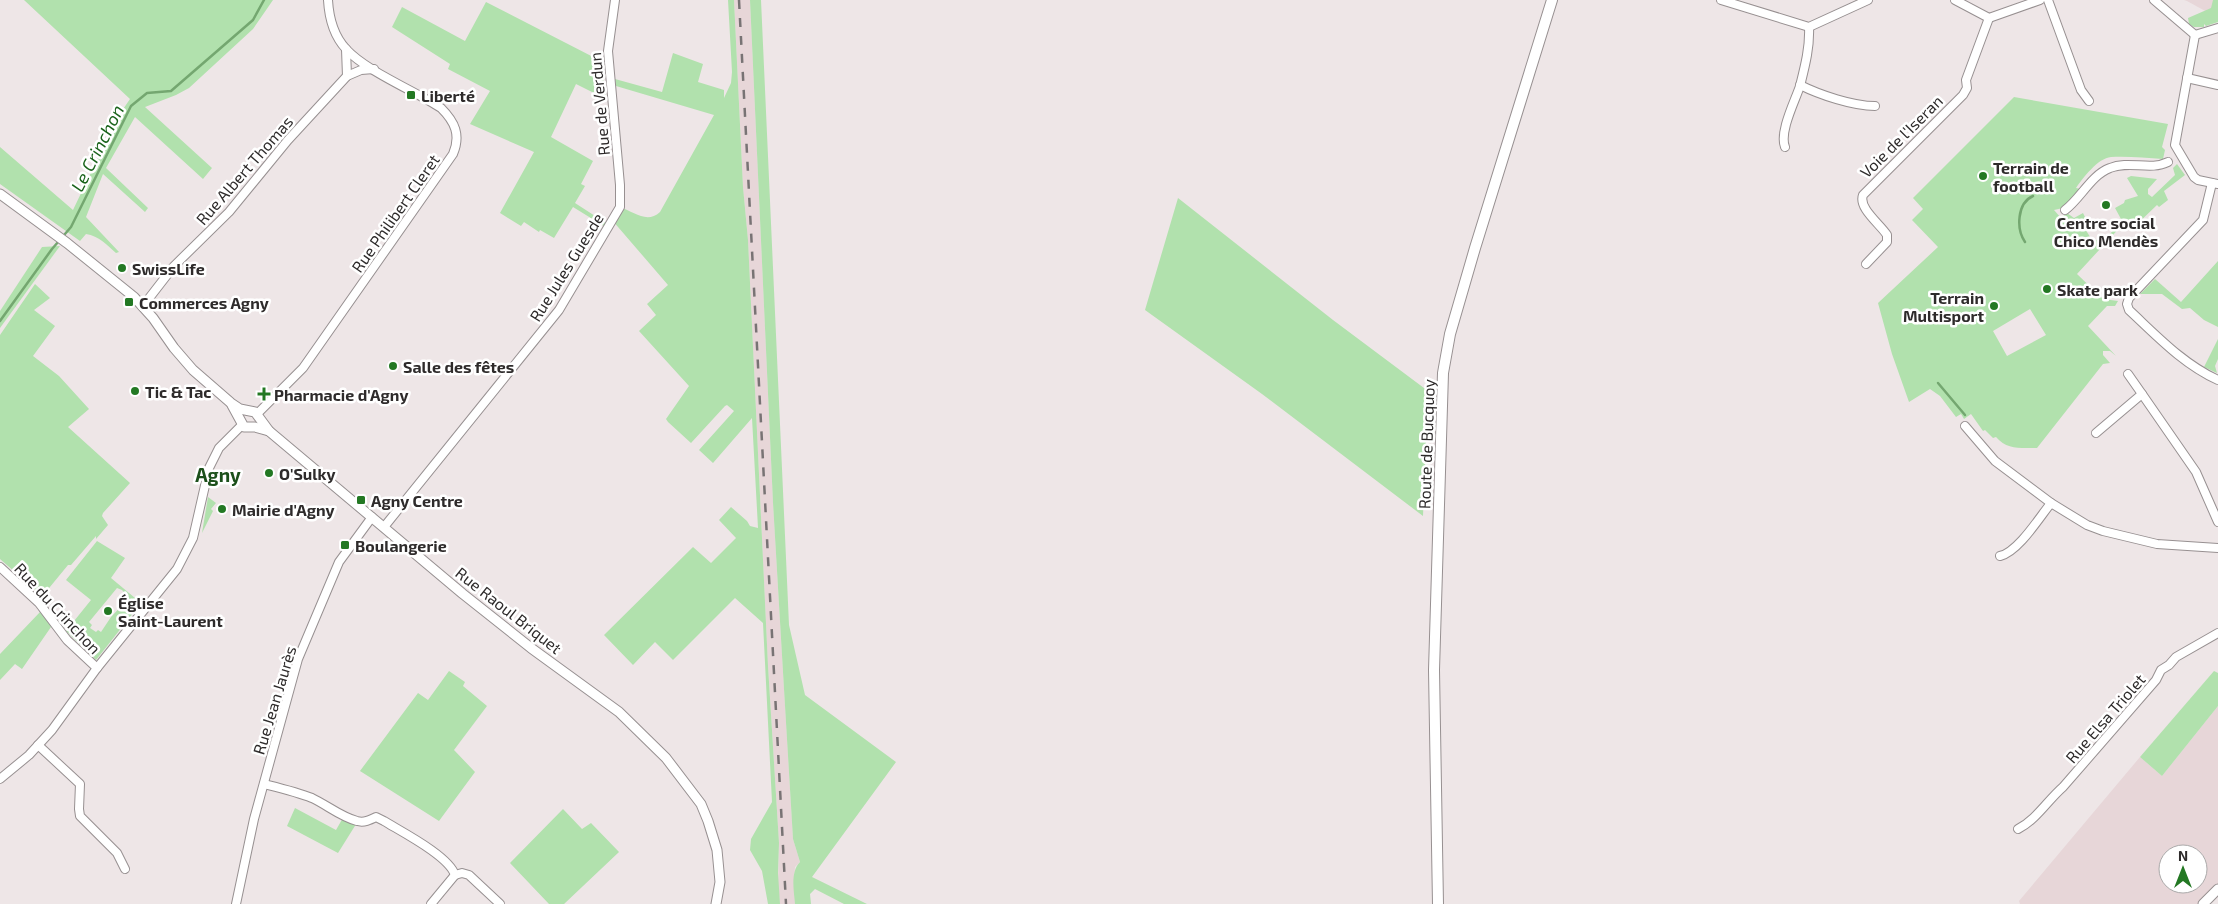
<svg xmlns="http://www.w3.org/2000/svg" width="2218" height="904" viewBox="0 0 2218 904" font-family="'Exo 2',sans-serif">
<rect width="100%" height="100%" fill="#eee6e7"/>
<g fill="#e7d6d8" fill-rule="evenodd">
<polygon points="734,0 750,0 773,503 785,706 793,839 800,862 795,867 794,881 795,904 780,904 778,885 779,843 768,666 748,240 743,187"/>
<polygon points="2184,0 2218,0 2218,18 2187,1"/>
<path d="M2218,706V889L2203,904H2020L2019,901L2140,757L2162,776ZM2168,854H2198V884H2168Z"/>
</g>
<g fill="#b1e1ad" fill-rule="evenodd">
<path d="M24,0H273L253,29L189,88L176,95L145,107L212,168L203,179L135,117L106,168L148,208L145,212L103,174L86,217L119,252L116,253C107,245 99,236 86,234L80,241L0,184V147L73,210L117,118L130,99Z"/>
<path d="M728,0H734L743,187L748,240L768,666L779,843L778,873L780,904H768L762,871L750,850L751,839L772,802L763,623L735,598L673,660L655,642L633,665L604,635L693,547L711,563L736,538L719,520L731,507L747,521L750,526L758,528L752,418L713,463L699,450L734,411L727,405L725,406L691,443L668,422L666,419L689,386L639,331L656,315L647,304L668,285L612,220L620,207C634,212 647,224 660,212L714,115L616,86L615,79L662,92L673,53L703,64L698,82L724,90V98L731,83L732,72Z"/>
<path d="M750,0H761L789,625L805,695L896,762L812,877L867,904H844L815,889L810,894L811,904H795C794,891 790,872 800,862L793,839L785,706L773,503Z"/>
<polygon points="2213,0 2218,0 2218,22 2206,26 2204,24 2204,27 2194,27 2189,24 2188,18 2211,8"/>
<polygon points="486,2 601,61 606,99 576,84 551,137 593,161 581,184 585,186 575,203 609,225 607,228 573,207 554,238 540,230 539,232 524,222 521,226 500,213 534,152 470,124 490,91 448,69 450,64 392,27 402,7 465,41"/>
<path d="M2014,97L2168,124L2162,147L2165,150L2163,159C2146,158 2128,156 2111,157C2098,158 2083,178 2076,188L2081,189L2063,208L2054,210L2061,218L2067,213L2074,218L2083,213L2085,217L2082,224L2092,240C2104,241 2118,229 2121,219L2115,208L2124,203L2125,200L2138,196L2127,178L2131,176L2157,179L2148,189V194L2152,197L2175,175L2173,168L2177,164L2185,175L2164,191L2168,200L2159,207L2157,205L2131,230L2124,223L2077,274L2103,299L2118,301L2115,306H2107L2088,326L2116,356L2110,351H2103V355L2110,363L2103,364L2037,448C2021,448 2007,450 1996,437L1993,438L1985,430L1983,431L1971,414L1964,419L1961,414L1956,417L1940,396L1930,389L1909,402L1892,354L1878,303L1938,247L1912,220L1923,209L1913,198ZM2030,309L2046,335L2007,356L1993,331Z"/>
<polygon points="1178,198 1333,320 1428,391 1423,516 1262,394 1145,310"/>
<polygon points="60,246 0,328 0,311 42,247"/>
<polygon points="2218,261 2218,327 2204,320 2190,308 2182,309 2162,294 2140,294 2155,279 2181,302"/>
<polygon points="35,284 50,298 34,310 55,326 33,356 59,376 89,409 68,427 130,483 103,513 102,516 108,525 96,539 96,536 71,565 68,565 45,593 40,594 0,559 0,335"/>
<polygon points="2218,339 2218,359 2215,366 2217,373 2204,367"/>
<polygon points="208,497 216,503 211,509 213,511 202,533"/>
<path d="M97,541L125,558L111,578L141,603L96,660L66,631L91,600L66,580ZM117,588L122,590L129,598L111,617L101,632L98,630L96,632L90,628L92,625L89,622Z"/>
<polygon points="41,611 51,627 22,669 15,664 0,680 0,654"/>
<polygon points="449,671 465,682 463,686 487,706 454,750 475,772 439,821 360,771 418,693 428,700"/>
<polygon points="2214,671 2218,673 2218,706 2162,776 2140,757"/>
<polygon points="295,808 336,830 344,816 358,821 338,853 287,826"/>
<polygon points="563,809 582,829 591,823 619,852 564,904 549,904 510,863"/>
</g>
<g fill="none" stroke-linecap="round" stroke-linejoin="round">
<g stroke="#74a770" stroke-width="2.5">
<path d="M2025,242C2016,229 2017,203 2033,196"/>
<polyline points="0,321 52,249 71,227 131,106 147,93 171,91 253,20 264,0"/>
<polyline points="1938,383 1965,415"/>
</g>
<defs>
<g id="minor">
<polyline points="1721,0 1809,27 1868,0"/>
<polyline points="1955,0 1989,18 2040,0"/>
<polyline points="2048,0 2081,90 2089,101"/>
<polyline points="2154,0 2195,35"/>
<polyline points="2195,35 2175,145 2194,177 2198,180 2218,184"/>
<polyline points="2195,35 2218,28"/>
<polyline points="346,49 347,76"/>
<polyline points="2187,78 2218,85"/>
<path d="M1800,85C1820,95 1853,106 1875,106"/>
<path d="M1785,147C1779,132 1795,101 1800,86C1805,66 1810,47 1809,27"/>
<path d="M2212,183L2203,220L2129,298L2127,304L2129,310C2157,336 2183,364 2218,380"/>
<path d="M2065,210C2081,198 2091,175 2110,168C2129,160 2150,171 2168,162"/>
<path d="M1866,264L1887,242V235C1880,224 1858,208 1863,195L1963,95L1967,88L1966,80L1989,18"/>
<polyline points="143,306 174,266 229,212 288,140 347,76 361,70 374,69"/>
<polyline points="2142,394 2196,472 2218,522"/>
<path d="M257,414L303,368L453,154C461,135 455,122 441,108C415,91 366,71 346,49C334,36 329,18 328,0"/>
<polyline points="1965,426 1995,461 2051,503 2087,525 2103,531 2157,544 2218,548"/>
<polyline points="2096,433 2142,394 2128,374"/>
<polyline points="384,527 559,310 620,207 620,185 608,51 615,0"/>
<path d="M2000,556C2018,552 2039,518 2051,503"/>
<polyline points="0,567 39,603 67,640 97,668"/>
<polyline points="38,745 80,784 79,809 80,816 117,853 125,869"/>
<polyline points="0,779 29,755 52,730 97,668 177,569 193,538 209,468 219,448 242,425"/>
<path d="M264,784C280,788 297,792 312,798C327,805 341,817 357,821C364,823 370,820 376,817L384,821C402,832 449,856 455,875"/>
<path d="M2018,829C2037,819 2047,801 2063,787L2156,680L2161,670L2169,665L2176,657L2218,633"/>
<polyline points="455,875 462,873 469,875 500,904"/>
<polyline points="236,904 254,819 298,659 339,562 372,517"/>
<polyline points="431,904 455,875"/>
</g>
<g id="tertiary">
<polyline points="0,194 67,243 134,297 153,318 174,348 193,370 231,403 240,409 255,412 269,431 463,594 531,648 619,712 666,758 701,804 708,821 717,850 720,882 716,904"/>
<polyline points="232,405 244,427 255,427 269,431"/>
<polyline points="2203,904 2218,889"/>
</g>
<polyline id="secondary" points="1438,904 1434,670 1443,373 1450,334 1475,248 1552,0"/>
</defs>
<use href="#minor" stroke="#979091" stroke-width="10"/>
<use href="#tertiary" stroke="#979091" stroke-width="11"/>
<use href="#secondary" stroke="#979091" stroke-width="12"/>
<use href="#minor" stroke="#fff" stroke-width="8"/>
<use href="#tertiary" stroke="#fff" stroke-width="9"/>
<use href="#secondary" stroke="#fff" stroke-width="10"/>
<polyline stroke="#787374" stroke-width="2.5" stroke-dasharray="9 9" stroke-linecap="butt" points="739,0 786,904"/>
</g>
<g fill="#237823" stroke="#fff" stroke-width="2">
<rect x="406" y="90" width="10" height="10" rx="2.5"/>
<circle cx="1983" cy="176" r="5"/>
<circle cx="2106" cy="205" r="5"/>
<circle cx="122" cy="268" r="5"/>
<circle cx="2047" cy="289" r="5"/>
<rect x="124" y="297" width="10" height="10" rx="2.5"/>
<circle cx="1994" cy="306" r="5"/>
<circle cx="393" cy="366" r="5"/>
<circle cx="135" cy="391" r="5"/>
<path d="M261.5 386.5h5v5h5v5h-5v5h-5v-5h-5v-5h5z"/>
<circle cx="269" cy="473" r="5"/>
<rect x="356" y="495" width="10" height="10" rx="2.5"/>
<circle cx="222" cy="509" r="5"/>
<rect x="340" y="540" width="10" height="10" rx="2.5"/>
<circle cx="108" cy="611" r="5"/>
</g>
<g text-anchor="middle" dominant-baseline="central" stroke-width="5" stroke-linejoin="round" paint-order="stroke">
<g font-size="16" font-weight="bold" fill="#2e2b2b" stroke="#fff" text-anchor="start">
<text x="421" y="95">Liberté</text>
<text x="1993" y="167">Terrain de<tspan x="1993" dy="18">football</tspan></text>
<text x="2106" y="222" text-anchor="middle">Centre social<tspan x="2106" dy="18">Chico Mendès</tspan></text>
<text x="132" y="268">SwissLife</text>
<text x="2057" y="289">Skate park</text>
<text x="1984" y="297" text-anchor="end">Terrain<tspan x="1984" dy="18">Multisport</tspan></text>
<text x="139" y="302">Commerces Agny</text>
<text x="403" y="366">Salle des fêtes</text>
<text x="145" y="391">Tic &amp; Tac</text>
<text x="274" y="394">Pharmacie d'Agny</text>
<text x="279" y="473">O'Sulky</text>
<text x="371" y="500">Agny Centre</text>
<text x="232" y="509">Mairie d'Agny</text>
<text x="355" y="545">Boulangerie</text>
<text x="118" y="602">Église<tspan x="118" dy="18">Saint-Laurent</tspan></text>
</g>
<g font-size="16" fill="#2e2b2b" stroke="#fff">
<text transform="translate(599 104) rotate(-95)">Rue de Verdun</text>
<text transform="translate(1901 136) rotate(-45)">Voie de l'Iseran</text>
<text transform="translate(244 170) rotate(-49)">Rue Albert Thomas</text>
<text transform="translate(395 213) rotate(-55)">Rue Philibert Cleret</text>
<text transform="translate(566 267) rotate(-58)">Rue Jules Guesde</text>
<text transform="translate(1426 444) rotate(-88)">Route de Bucquoy</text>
<text transform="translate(58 608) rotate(47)">Rue du Crinchon</text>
<text transform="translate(509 610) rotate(38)">Rue Raoul Briquet</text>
<text transform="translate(274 700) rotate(-73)">Rue Jean Jaurès</text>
<text transform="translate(2105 718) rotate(-49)">Rue Elsa Triolet</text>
</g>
<g font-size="18" font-style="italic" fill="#1a631b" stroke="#fff">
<text transform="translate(97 148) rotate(-63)">Le Crinchon</text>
</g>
<g font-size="19" font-weight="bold" fill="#1c501b" stroke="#fff">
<text x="218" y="474">Agny</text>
</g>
</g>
<g transform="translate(2183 869)"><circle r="24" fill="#ffffff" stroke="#abaaaa"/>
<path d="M0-4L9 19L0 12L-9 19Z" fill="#237823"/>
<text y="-8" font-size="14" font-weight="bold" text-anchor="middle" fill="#2e2b2b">N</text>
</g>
</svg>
